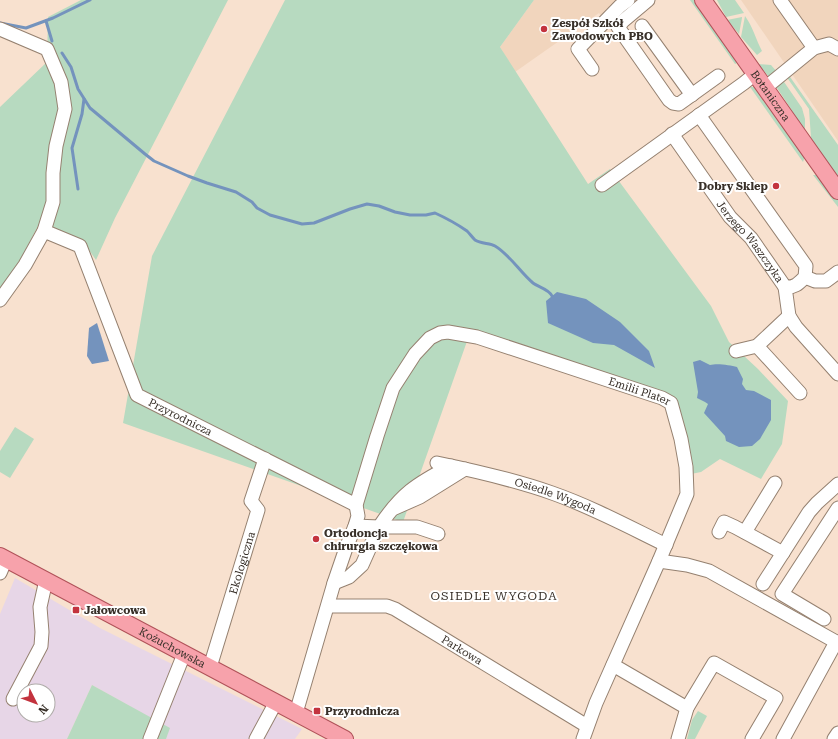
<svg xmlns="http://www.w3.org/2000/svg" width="838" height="739" viewBox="0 0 838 739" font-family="'Roboto Serif',serif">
<rect width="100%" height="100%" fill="#f8e1cf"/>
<path fill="#e7d6e7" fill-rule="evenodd" d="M15,578L100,628L302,729L295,739H166L169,728L92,685L67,739H0V614ZM24,691H48V715H24Z"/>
<g fill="#f1d5bd">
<polygon points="534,0 633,0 604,20 599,13 515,72 500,47"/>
<polygon points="741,0 838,0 838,141"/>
</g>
<g fill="#b7dac0">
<polygon points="81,0 228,0 115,218 96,260 84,243 38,226 16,268 0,289 0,107 47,62 48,17"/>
<polygon points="285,0 534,0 500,47 588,184 610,169 711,306 729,342 758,369 788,401 782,444 761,479 720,459 701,472 691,474 686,440 674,397 471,330 403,522 123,423 152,256"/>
<polygon points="690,0 697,0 739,62 735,64"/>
<polygon points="717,0 735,0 744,13 726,17"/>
<path d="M745,16C753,27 756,40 762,51L757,55L741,37Z"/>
<polygon points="742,17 742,18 739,34 727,20"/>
<polygon points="758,64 771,65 777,72 769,77"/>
<polygon points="788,74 838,145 838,178 811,138 809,109 786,76"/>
<polygon points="782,79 802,108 805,119 805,136 791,109 777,88 777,83"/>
<polygon points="750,87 755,87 805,156 803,162"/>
<polygon points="813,175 818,175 838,199 838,207"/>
<polygon points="15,427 34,439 10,478 0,472 0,451"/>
<polygon points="92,685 170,728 166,739 67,739"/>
<polygon points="698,711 707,716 695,739 687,739 692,720"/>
</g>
<g fill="#7493bd">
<polygon points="557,292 586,299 620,322 649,351 655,368 614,345 593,343 548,323 546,301"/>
<polygon points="97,323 109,361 92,364 87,356 89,328"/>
<path d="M700,360L710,365C717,363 730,365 737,367L743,379L742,384L746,390L754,391L771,400V420L760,439L752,446L739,447L726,441L725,436L704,413L708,404L705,402L697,398L698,392L693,362Z"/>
</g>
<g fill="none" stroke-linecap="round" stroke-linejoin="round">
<g stroke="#7493bd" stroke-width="3">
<polyline points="46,21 52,41"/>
<polyline points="0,23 26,28 53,18 90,0"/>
<path d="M62,53L71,67L78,89L90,108L145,154L154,161L188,176L207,183L236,192L252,202L257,208L270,215L302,224L314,223L350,209L367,204L379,206L395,212L410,215H426L435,213C446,218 457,224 467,231C470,234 472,237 475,240C481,244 490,243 495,246C510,255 520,272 533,283C538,287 549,289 552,296"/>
<polyline points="78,189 72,148 82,114 84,99"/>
</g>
<defs>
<g id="minor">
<polyline points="648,0 623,21 618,27 669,100 673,103 679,104 718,76"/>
<polyline points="780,0 814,48"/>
<polyline points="642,26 692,95"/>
<polyline points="0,29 47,49 61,82 65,109 56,146 53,173 53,202 44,231 25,265 0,300"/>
<polyline points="592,69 578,49 620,6 628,0"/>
<polyline points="765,88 814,48 829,44 838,49"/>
<path id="s1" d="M672,134L730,217L751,238L785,287C795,288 799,283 805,277L806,266L699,115"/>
<polyline points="602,185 744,83 755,74"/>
<path id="s2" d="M44,231L80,246L137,395L356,505"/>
<polyline points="805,277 815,281 826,281 838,272"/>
<polyline points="785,287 789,316 796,327 838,374"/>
<polyline points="757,346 800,393"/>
<polyline points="736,351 757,346 789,316"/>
<path id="s3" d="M437,463C476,471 515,480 552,493C592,507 629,527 666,545"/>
<polyline points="395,508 420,497 465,469"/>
<path d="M355,526L379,527C401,494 416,484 451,466"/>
<polyline points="719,532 724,522 735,527 783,553"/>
<polyline points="745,532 775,483"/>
<polyline points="659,561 687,565 709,571 838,643"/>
<polyline points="0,573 6,559"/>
<polyline points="334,583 349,577 362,565 379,527 417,527 438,534"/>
<polyline points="763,584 809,512 817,503 838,484"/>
<path id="s4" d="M328,606H387L395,609L587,726"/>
<polyline points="824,619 782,594 838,508"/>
<polyline points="613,665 687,708"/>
<path id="s5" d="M210,667L258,510L251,501L265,459"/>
<polyline points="13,699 41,646 42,632 40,607 46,580"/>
<path id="s6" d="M296,713L334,583L346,548L355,526L358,516L356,505L377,436L393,388L415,354L430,338L440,333L448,332L477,337L662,398L671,403L681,439L686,467L687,494L659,561L596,703L583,739"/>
<polyline points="150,739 184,654"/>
<polyline points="256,739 276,702"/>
<polyline points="678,739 687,708 714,663 776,698 752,739"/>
<polyline points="783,739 836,642"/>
<polyline points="834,739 838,733"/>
</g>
<g id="major">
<path id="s7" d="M703,0L838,191"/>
<path id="s8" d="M0,556L345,739"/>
</g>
</defs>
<use href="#minor" stroke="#958170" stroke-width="15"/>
<use href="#major" stroke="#b05259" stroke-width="18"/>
<use href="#minor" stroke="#fff" stroke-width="13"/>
<use href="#major" stroke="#f7a2ab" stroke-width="16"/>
</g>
<g fill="#c3333e" stroke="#fff" stroke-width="1.5">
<circle cx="544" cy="29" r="4"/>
<circle cx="776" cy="186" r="4"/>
<circle cx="316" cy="539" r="4"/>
<rect x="72" y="606" width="8" height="8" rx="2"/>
<rect x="313" y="707" width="8" height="8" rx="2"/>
</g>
<g text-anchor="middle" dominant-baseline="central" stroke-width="4" stroke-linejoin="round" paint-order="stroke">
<g font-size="11" font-weight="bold" fill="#383029" stroke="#fff" text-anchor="start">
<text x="552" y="23">Zespół Szkół<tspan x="552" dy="13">Zawodowych PBO</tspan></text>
<text x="768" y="186" text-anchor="end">Dobry Sklep</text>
<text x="324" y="533">Ortodoncja<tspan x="324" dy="13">chirurgia szczękowa</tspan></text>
<text x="84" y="610">Jałowcowa</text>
<text x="325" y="711">Przyrodnicza</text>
</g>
<g font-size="11" fill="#383029" stroke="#fff">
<text stroke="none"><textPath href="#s7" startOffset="117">Botaniczna</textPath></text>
<text stroke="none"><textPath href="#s1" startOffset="133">Jerzego Waszczyka</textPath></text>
<text stroke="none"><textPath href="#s6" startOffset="623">Emilii Plater</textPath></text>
<text stroke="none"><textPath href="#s2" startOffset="247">Przyrodnicza</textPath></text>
<text stroke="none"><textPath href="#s3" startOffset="123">Osiedle Wygoda</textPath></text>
<text stroke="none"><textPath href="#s5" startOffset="109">Ekologiczna</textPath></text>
<text stroke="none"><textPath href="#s8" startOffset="195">Kożuchowska</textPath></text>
<text stroke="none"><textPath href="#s4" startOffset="146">Parkowa</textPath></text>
</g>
<g font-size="12" letter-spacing="1" fill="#383029" stroke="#fff">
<text x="494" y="596">OSIEDLE WYGODA</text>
</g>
</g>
<g transform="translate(36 703) rotate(132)"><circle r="19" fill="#ffffff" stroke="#afaca9"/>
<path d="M0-3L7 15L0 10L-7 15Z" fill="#c3333e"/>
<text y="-6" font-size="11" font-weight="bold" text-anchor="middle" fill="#383029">N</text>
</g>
</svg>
